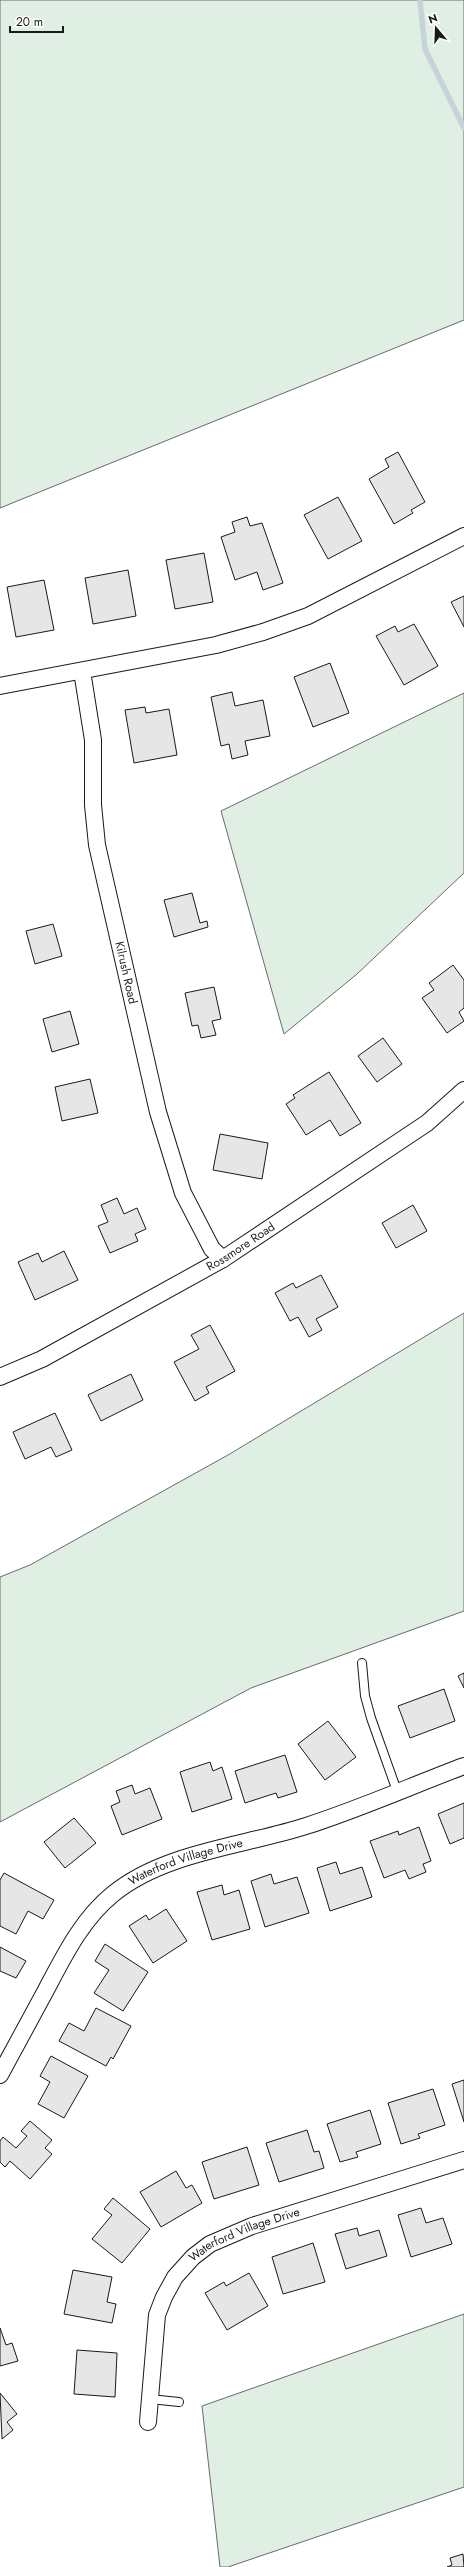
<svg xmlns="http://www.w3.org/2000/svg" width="464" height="2567" viewBox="0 0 464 2567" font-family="Jost,sans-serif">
<rect width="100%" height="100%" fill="#fff"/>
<g fill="#e0efe3" stroke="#6a6a6a">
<polygon points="0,0 464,0 464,320 0,508"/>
<polygon points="464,693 464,873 357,974 284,1034 221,811"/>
<polygon points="464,1313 464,1611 251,1688 0,1822 0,1577 30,1565 228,1455"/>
<polygon points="464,2314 464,2487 228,2567 220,2567 202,2406"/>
</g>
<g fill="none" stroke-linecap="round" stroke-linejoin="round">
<polyline stroke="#c6d2dc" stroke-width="5.5" points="420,0 425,49 464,128"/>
</g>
<g fill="#e6e6e6" stroke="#1a1a1a">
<polygon points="398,452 425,502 411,510 413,513 394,524 369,479 389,467 385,459"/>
<polygon points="338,497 362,541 328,559 304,515"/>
<polygon points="247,517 250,526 262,523 283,583 263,590 257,572 235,580 221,537 235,532 232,522"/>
<polygon points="204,553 213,602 175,609 166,560"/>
<polygon points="128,570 136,616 93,624 85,578"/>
<polygon points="44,580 54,630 16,637 7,587"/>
<polygon points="464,596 464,627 451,602"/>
<polygon points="414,624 438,666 404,685 376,636 395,626 398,632"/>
<polygon points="330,663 349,713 313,727 294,677"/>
<polygon points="232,692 235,706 263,700 270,736 245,741 248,755 232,759 229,744 221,746 211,697"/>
<polygon points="145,707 146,713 169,709 177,755 134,763 125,710"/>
<polygon points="192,893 200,923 207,921 208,927 174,937 164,900"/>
<polygon points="53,924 62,956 35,964 26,931"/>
<polygon points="453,965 464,980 464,1008 459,1012 464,1021 447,1033 422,998 434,990 429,983"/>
<polygon points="214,987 221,1019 212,1021 216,1035 201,1038 198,1025 192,1026 185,993"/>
<polygon points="70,1011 79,1044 52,1052 43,1019"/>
<polygon points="383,1038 402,1064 377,1082 358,1056"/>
<polygon points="329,1072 361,1123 340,1136 330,1120 306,1135 286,1104 295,1098 293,1095"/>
<polygon points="90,1079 98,1113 62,1121 55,1087"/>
<polygon points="220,1134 268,1143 262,1179 213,1170"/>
<polygon points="117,1198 124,1214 137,1208 146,1229 135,1234 138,1241 110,1253 98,1226 108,1222 101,1205"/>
<polygon points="413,1205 427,1231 396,1248 382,1223"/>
<polygon points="64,1251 78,1280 35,1300 18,1262 38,1253 42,1262"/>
<polygon points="321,1275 338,1307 316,1319 322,1330 309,1337 298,1317 290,1321 275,1293 293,1283 296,1288"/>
<polygon points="210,1325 235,1371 206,1387 209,1393 195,1401 174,1362 199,1349 191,1335"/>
<polygon points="131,1374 143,1400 101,1421 88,1395"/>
<polygon points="55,1413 72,1450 56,1457 51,1447 25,1459 13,1432"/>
<polygon points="464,1673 464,1688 458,1676"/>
<polygon points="444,1689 455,1721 410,1738 398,1706"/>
<polygon points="328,1721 356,1757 325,1780 298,1744"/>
<polygon points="285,1755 297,1792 278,1798 276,1793 245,1803 235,1771"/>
<polygon points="210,1762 213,1771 222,1767 232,1799 192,1812 180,1772"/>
<polygon points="132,1785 135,1794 150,1788 162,1819 122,1835 111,1806 120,1802 116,1791"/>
<polygon points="464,1803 464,1838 450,1844 438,1814"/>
<polygon points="74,1818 96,1843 65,1868 44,1842"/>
<polygon points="419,1827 431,1861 423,1864 426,1872 409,1879 405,1870 384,1878 370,1841 398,1831 399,1835"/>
<polygon points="336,1862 340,1874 362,1867 372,1897 330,1911 317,1868"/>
<polygon points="4,1873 54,1900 43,1919 28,1911 16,1934 0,1926 0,1880"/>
<polygon points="271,1874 274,1884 297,1877 309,1913 265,1927 251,1881"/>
<polygon points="222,1885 224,1895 239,1890 250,1929 212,1940 197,1892"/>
<polygon points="166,1909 187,1941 153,1963 129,1926 146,1915 149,1920"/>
<polygon points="105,1944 148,1972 123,2011 94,1993 109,1970 95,1961"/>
<polygon points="0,1947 26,1961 16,1978 0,1971"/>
<polygon points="96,2008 131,2026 113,2059 111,2057 106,2066 59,2041 69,2023 84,2031"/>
<polygon points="51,2056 88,2076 64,2118 38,2104 50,2082 40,2076"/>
<polygon points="464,2080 464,2122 452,2084"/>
<polygon points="433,2089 445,2125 418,2134 420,2138 401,2144 388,2103"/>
<polygon points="370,2110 381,2144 356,2152 358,2157 340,2162 327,2124"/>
<polygon points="30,2121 52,2140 45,2148 52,2154 30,2179 10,2161 5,2167 0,2162 0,2141 3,2137 16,2148 27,2136 21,2131"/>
<polygon points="307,2130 314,2152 319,2151 324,2168 279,2182 266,2143"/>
<polygon points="247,2147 259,2185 214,2199 202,2162"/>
<polygon points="176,2171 186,2188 192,2185 202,2203 161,2227 140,2192"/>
<polygon points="113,2198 150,2229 122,2263 92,2239 112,2215 104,2209"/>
<polygon points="421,2208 426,2223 443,2218 452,2244 411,2257 398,2215"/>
<polygon points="357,2228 359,2236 379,2230 387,2256 346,2269 335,2234"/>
<polygon points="313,2243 325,2282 283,2294 272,2257"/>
<polygon points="73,2270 112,2277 107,2302 116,2304 112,2323 64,2314"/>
<polygon points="249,2273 268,2306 227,2330 205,2293 224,2282 226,2286"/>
<polygon points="0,2328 6,2345 12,2343 18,2361 0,2366"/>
<polygon points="77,2350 117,2353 115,2397 74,2394"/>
<polygon points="0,2393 17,2414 7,2422 13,2430 2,2439"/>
<polygon points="463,2554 464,2567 447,2567 452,2565 450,2558"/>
</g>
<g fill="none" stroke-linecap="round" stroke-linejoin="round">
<defs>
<g id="lane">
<polyline points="362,1663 365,1696 371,1718 397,1791"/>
<polyline points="150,2399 179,2402"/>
</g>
<g id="street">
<path id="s1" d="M82,671L93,740V805L97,845L158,1112L183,1193L212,1249L223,1259"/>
<polyline points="0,686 216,645 263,632 308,616 464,536"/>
<path id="s2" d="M0,1377L42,1359L223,1259L427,1123L464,1090"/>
<path id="s3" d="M0,2075C15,2047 31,2018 46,1990C64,1956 82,1919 113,1894C164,1852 244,1846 306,1826C359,1809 411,1786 464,1766"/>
<path id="s4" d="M148,2422L157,2315L164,2297L175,2277L193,2257L210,2244L252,2226L464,2160"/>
</g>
</defs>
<use href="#lane" stroke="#1a1a1a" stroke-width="10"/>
<use href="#street" stroke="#1a1a1a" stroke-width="18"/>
<use href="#lane" stroke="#fff" stroke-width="8"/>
<use href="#street" stroke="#fff" stroke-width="16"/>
</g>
<g text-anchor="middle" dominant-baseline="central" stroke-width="3" stroke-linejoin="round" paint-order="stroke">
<g font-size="12" fill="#1a1a1a" stroke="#fff">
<text stroke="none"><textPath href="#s1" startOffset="306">Kilrush Road</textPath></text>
<text stroke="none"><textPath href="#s2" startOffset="274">Rossmore Road</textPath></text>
<text stroke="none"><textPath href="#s3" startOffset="295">Waterford Village Drive</textPath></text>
<text stroke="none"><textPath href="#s4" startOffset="233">Waterford Village Drive</textPath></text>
</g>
</g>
<g transform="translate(436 28) rotate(341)" stroke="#ffffff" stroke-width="3" paint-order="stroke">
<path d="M0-3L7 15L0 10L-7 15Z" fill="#1a1a1a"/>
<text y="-6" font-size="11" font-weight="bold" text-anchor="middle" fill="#1a1a1a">N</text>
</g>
<path d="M10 26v6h53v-6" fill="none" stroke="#1a1a1a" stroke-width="2"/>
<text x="16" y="26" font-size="12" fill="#1a1a1a" stroke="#ffffff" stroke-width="3" paint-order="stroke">20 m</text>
</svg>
